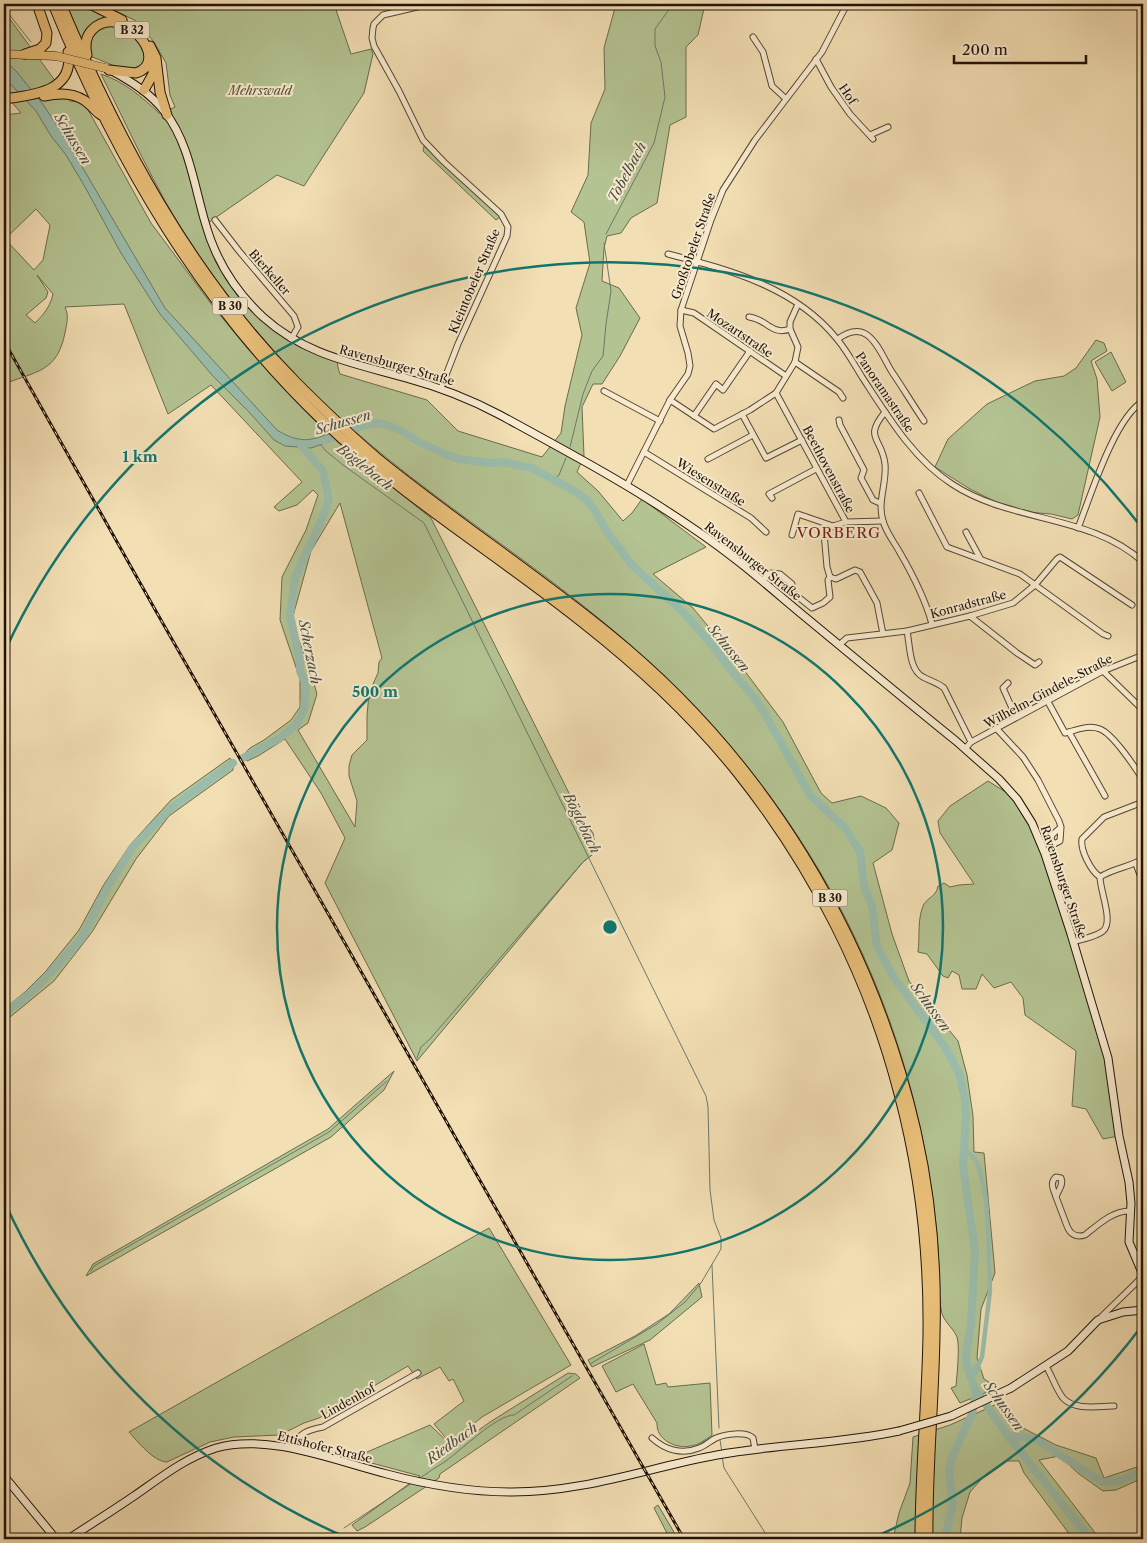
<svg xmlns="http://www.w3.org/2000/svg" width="1147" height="1543" viewBox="0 0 1147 1543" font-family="'Libre Caslon Text',serif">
<rect width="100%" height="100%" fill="#f3dfb4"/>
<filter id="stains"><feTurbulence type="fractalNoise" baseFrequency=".004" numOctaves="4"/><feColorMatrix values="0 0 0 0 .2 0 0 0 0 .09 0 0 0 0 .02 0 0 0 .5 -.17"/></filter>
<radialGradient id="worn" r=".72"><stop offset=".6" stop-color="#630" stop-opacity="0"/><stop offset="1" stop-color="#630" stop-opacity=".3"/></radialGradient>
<g fill="#b4c392" stroke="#6a6b4e" fill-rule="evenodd">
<path d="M65,4H85L115,17C94,19 90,26 82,44Z"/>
<path d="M102,4H334L351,54L371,49L373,54L364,93L304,186L277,175L205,225L231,280L277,329L337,359L338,368L340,374L427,400L458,431L542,457L561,433L565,406L582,335L576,308L590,263L584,222L571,212L588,175L591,123L605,89L604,48L616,4H705L698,35L686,47V117L670,125L657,203L631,218L621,233L607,236L604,248L602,281L619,288L640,318L620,356L602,384H593L582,407L584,456L577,472L598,491L623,521L632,513L642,499L706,547L653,574L693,608L741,666L783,722L821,793L832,803L861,796L886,808L899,823L892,850L873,863L892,934L909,981L958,1041L967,1075L973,1116L974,1152L984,1153L995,1273L981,1309L977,1358L984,1379L989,1382L990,1391L960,1403L951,1388L956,1386C957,1375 960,1346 957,1337C953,1327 942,1321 941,1309C937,1285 940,1260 937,1236C934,1201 928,1165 921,1131C877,930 771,763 614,631C510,543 390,475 296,375C249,326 207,271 172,213C146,168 124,120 101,74C125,82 142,97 160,114L175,107L170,95L166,63L154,42L136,21Z"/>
<path d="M4,11L70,101L80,102L87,108L151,223L215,309L247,348L282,387L321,427L350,453L431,518L580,815L593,833L596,852L583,862L417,1061L325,883L345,838L321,793L285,739L258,756L247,761L245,753L250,748L264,740L291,720L300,707V679L280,620L282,577L306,530L318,495L313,490L297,505L279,511L274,507L302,482L211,385L168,414L124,304L65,307C69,316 67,322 65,333C57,372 37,371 4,384V115L21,113L4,93ZM36,209L50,225L43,260L34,270L5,239ZM37,275L53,294C50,307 44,314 35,323L26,315L46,298L48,292ZM340,503L382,658L379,662L378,673L369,693L367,716V740L352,755L349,766V776L357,801L355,827L298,730L308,723L317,694L308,663L297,636L293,616L311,551Z"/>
<path d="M105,24L129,30L147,50C146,54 145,59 144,62C136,79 105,61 92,57L89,47L90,37Z"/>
<polygon points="424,146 500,217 496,220 423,151"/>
<polygon points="1096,340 1104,343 1107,351 1091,361 1097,379 1100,417 1078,515 1072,519 1051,514 1027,512 996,502 970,489 935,467 948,439 987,404 1035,381 1064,376 1076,368"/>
<polygon points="1111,352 1126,382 1112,391 1095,362"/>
<polygon points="230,758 233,763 233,770 169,816 136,859 92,932 54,981 4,1022 4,1009 25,992 46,971 79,930 103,886 130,845 171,800"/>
<path d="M988,781L1017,799L1032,823L1108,1058L1119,1136L1103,1139L1086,1109L1072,1106L1076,1051L1025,1015L1023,998L1011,982L994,988L982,974L976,989H962L959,975L952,971L948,978L943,976L927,954L918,952C920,938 917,917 924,904C929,897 937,895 938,886L944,883L950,887L959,885L974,884L940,833L938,821L950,806Z"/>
<polygon points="394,1071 384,1090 331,1137 86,1276 93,1264 328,1129"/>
<path d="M489,1228L571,1365L482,1417L450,1443L434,1424L464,1401L453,1379L449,1381L440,1367L417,1379L408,1366L319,1418L304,1423L280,1435L234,1437L210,1442L167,1462C154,1462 137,1441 129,1432Z"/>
<polygon points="699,1283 702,1297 650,1340 592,1367 588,1360 635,1336 669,1314"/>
<path d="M644,1344L656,1385L666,1383L668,1387L710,1383L712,1435C705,1440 699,1445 690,1446C676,1449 656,1440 657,1423L633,1384L616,1392L602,1366Z"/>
<polygon points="568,1373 576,1374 580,1378 440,1474 439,1478 365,1527 357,1531 352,1525 420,1476 353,1458 430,1425 454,1448 490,1422"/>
<polygon points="997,1404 1013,1422 1021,1427 1056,1445 1096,1458 1104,1478 1143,1465 1143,1478 1116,1490 1103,1491 1079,1474 1059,1456 1039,1460 1100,1539 1073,1539 1024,1473 1019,1461 1005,1461 986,1474 970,1492 962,1518 960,1539 893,1539 899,1513 910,1483 913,1437 950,1425"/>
<polygon points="658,1505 678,1539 670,1539 654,1508"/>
</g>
<path fill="#9bbdac" stroke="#6a796b" d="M4,60L16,71L42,103L64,136L165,308L277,430C295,441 308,443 327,434L334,440L311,448L285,446L274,440L249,412L212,375L160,314L121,253L85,187L66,155L51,136L36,111L4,77Z"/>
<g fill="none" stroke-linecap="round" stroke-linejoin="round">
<g stroke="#6a796b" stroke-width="1">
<polyline points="4,8 31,42"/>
<polyline points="606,234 654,143 665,97 661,62 655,46 655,29 673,4"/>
<polyline points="321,445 326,451 343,465 424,523 706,1096 708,1107 710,1190 714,1220 721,1238 721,1249 701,1283 685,1302 657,1324 590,1364"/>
<polyline points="570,447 583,394 592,371 603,356 606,324 611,291 604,243"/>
<polyline points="555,479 559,475 566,458"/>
<polyline points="417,1058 421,1047 430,1039 583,862 588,858"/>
<polyline points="712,1265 719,1428"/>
<polyline points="91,1271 94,1266 329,1132 387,1081"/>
<polyline points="720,1440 722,1452"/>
<polyline points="722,1456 724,1468 769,1539"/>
<path d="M420,1478C428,1472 437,1467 446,1461C461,1450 497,1415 514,1415L572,1376"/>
<polyline points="344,1528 412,1483"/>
</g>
<polyline stroke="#9bbdac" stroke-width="4.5" points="965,1149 975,1159 980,1170 986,1200 988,1229 990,1291 982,1357 977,1368"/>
<g stroke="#9bbdac" stroke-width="8">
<polyline points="324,441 361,426 378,423 387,425 402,431 417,441 447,455 459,459 490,463 503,462 532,468 571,489 586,499 593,508 608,533 632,565 683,612 714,647 734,674 756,700 766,716 810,795 845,828 860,851 864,886 872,906 877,946 893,976 945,1047 959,1073 965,1099 966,1117 963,1166 975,1251 971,1325 966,1354 967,1366 975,1389 1008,1436 1090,1539"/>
<polyline points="243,758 280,738 297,724 304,710 306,684 300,671 300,661 290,615 295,578 323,516 329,500 323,471 301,445"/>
<polyline points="4,1013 28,995 55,968 82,938 106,890 132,848 170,809 233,763"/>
<polyline points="970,1376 977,1368"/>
<polyline points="1008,1436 1035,1439 1102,1482 1119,1481 1143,1471"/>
<polyline points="945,1539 953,1503 949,1472 952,1457 972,1414 976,1393"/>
</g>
<defs>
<g id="street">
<polyline points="430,4 383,15 374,24 373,28 372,38 374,46 399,91 423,140 444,162 501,214 508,227 507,236 458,344 441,388"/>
<polyline points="753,37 763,52 772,86 785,98"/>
<polyline points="816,59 831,87 850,114 873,139"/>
<polyline points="870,135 888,127"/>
<polyline points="215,220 239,251 294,316 298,327 291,339"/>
<path d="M668,254C730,270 795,287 837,339C847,351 854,364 862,377C887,415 913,459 952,484C1011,523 1091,514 1143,562"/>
<polyline points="681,310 694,313 786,376"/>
<path d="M749,317C767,319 772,336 790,329"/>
<path d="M838,339C869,316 879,351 892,372C903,388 913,405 924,421"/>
<polyline points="795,362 839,392 843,398"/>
<polyline points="604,391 660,421"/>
<polyline points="776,393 846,522 883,521"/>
<polyline points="670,400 714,429 750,410 776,393 795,362 798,347 790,329 790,322 798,304"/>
<path d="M885,412C863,439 882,437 885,464C887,483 877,502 883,521C886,532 894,542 899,551C913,575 925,598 932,624"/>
<polyline points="742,414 766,458 802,440"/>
<polyline points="694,416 716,384 723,390 750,351"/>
<polyline points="839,420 840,425 864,470 861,478 873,500 880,503"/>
<polyline points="644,452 751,518 766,532"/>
<polyline points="708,459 753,435"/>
<polyline points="627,485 670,400 688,374 690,366 688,353 680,326 681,310 711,220 723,190 755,140 822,52 847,4"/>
<polyline points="919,493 947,547 1020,574 1103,634 1108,636"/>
<polyline points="772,498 769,494 816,469"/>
<path d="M1078,528C1091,495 1114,419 1143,401"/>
<polyline points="966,532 980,558"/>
<polyline points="792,535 798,514 833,526"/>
<polyline points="830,577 836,579 855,570 860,572 877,603 883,634"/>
<polyline points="763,581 770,573 780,574 792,584 792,592 812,608 823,603 830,597 828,580 830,577 827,567 824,533 833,526 846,522"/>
<polyline points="970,616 1017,653 1035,665 1039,662"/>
<path d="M907,631C910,645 909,670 923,677C930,681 937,682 944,688L971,742"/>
<polyline points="839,645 847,638 907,631 970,616 1013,603 1035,585 1057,559 1060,557 1132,605"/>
<polyline points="1103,671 1143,710"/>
<polyline points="1008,683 1003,688 1016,717"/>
<polyline points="1047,700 1065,733 1069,732 1105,796"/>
<polyline points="996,728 1023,757 1038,780 1059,821 1061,827 1052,835 1051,839 1054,844 1060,841 1061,827"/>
<path d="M1069,732C1079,729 1089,725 1100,729C1113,734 1135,767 1143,780"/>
<polyline points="965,749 971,742 1103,671 1143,655"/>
<polyline points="1136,864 1143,883"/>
<path d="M1100,877C1091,871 1080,850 1082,839L1104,817L1143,802"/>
<path d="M1100,877C1114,868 1130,867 1143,859"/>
<path d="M1073,942C1082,939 1096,937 1103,931C1114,922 1100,891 1100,877"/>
<polyline points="1143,942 1143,948"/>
<path d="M1056,1197C1054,1190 1049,1183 1056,1177L1061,1178C1064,1185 1058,1190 1056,1197L1067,1226C1070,1234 1076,1238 1085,1235C1098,1225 1113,1210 1131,1211"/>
<polyline points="1098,1320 1137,1282 1143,1274"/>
<path d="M1046,1366C1052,1376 1056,1389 1063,1398C1075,1411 1099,1406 1114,1406"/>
<path d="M652,1438C665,1450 682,1455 699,1448C705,1446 710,1441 716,1438C725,1434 746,1431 753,1438L755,1449"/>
<path d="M293,1449C297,1433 308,1430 323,1427L418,1373"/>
</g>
<g id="secondary">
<path d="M112,71C132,82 150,93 165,112C189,143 194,185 205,222C215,259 235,291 263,317C305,355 354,363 406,378C439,387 470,399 500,415C566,451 632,486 694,529C733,555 768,586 804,616C855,658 905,700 956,741L999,779L1017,799L1032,823L1045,854L1071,934L1108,1058L1119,1136L1129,1182L1131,1203L1129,1242L1143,1275"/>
<polyline points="1011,1388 1068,1351 1098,1320 1123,1312 1143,1310"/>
<polyline points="4,1476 56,1539"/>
<path d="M68,1539C90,1525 112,1511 134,1496C160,1478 185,1458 216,1448C269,1433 335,1461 387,1474C428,1485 469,1492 512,1492C585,1492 647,1468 717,1455C777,1444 839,1444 899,1431"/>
</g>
<polyline id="primary" points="4,54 56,56"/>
<g id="highway">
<path d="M53,4C117,162 201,305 325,423C404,498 498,555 583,623C639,667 692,716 737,772C812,866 869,977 899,1094C920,1173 929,1253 928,1334C927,1403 920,1471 920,1539"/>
<path d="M61,4C119,141 190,275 296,382C322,408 349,434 377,458C452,519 533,572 608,633C764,759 871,935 916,1131C931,1197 937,1266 935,1334C934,1403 927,1471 928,1539"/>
<polyline points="90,4 122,20"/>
<polyline points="150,46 156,58 160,92 167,115"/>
<polyline points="25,54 40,49 46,43 47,33 37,4"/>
<path d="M87,55C85,46 85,37 92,30C121,0 173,61 136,73L109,70"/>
<polyline points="144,90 153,74 153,63"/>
<path d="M44,96C60,93 76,92 89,104C94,108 96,112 101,115"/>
<path d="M4,99C32,95 75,92 68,52"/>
</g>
</defs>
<use href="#street" stroke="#554634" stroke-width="7"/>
<use href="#secondary" stroke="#201309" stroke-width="9"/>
<use href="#primary" stroke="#201309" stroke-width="9"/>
<use href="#highway" stroke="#201309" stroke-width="11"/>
<use href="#street" stroke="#f7eace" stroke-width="5"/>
<use href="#secondary" stroke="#f7eace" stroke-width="7"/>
<use href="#primary" stroke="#eac07a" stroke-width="8"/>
<use href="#highway" stroke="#eac07a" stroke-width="9"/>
<defs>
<polyline id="rail" points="4,341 157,613 684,1539"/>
</defs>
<use href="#rail" stroke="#201309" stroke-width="3"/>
<use href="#rail" stroke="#f7eace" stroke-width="1" stroke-dasharray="4" stroke-linecap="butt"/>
<defs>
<polyline id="secondary-bridge" points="899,1431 951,1416 1011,1388"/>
<polyline id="primary-bridge" points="56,56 105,68"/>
</defs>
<use href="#secondary-bridge" stroke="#201309" stroke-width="9" stroke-linecap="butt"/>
<use href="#primary-bridge" stroke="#201309" stroke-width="9" stroke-linecap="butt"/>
<use href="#secondary-bridge" stroke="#f7eace" stroke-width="7"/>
<use href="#primary-bridge" stroke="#eac07a" stroke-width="8"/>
</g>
<g fill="none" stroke="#0f766e" stroke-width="2.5">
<circle cx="610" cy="927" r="333"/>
<path d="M1141 1327A665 665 0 0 1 870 1539M350 1539A665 665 0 0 1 5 1203M5 651A665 665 0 0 1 1141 527"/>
</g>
<g text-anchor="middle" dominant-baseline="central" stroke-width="4" stroke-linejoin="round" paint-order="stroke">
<g fill="#f7eace" stroke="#605444" stroke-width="1">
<rect x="114.5" y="21.5" width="35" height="17" rx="4"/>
<rect x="212.5" y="297.5" width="35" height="17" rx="4"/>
<rect x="812.5" y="889.5" width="35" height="17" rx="4"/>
</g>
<g font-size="11" font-weight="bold" fill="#201309">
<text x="132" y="30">B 32</text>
<text x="230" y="306">B 30</text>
<text x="830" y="898">B 30</text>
</g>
<g font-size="12" font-style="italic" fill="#545139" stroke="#f7eace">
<text x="260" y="90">Mehrswald</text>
</g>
<g font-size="12" fill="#201309" stroke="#f7eace">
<text transform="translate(848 94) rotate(56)">Hof</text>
<text transform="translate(693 246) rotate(-71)">Großtobeler Straße</text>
<text transform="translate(270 272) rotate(49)">Bierkeller</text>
<text transform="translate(474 281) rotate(-67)">Kleintobeler Straße</text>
<text transform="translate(740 333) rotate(34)">Mozartstraße</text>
<text transform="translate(397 365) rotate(16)">Ravensburger Straße</text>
<text transform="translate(885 392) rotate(56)">Panoramastraße</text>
<text transform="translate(829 469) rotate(62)">Beethovenstraße</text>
<text transform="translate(711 482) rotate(32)">Wiesenstraße</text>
<text transform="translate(753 561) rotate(38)">Ravensburger Straße</text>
<text transform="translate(968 604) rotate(-15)">Konradstraße</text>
<text transform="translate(1048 691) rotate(-28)">Wilhelm-Gindele-Straße</text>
<text transform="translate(1064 882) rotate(71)">Ravensburger Straße</text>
<text transform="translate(348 1401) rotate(-29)">Lindenhof</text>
<text transform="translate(325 1447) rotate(14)">Ettishofer Straße</text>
</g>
<g font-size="14" font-style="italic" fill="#4b4e42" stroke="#f7eace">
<text transform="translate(73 139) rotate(59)">Schussen</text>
<text transform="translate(627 172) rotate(-62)">Tobelbach</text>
<text transform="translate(343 422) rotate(-16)">Schussen</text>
<text transform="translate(365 467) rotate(38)">Böglebach</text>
<text transform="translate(729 648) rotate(51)">Schussen</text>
<text transform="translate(310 652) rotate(79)">Scherzach</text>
<text transform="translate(582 823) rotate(64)">Böglebach</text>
<text transform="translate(931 1007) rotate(54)">Schussen</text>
<text transform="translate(1004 1406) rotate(54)">Schussen</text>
<text transform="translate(452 1443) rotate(-36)">Riedbach</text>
</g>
<g font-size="15" letter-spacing="1" fill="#7a1f14" stroke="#f7eace">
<text x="839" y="532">VORBERG</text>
</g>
</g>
<circle cx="610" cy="927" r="8" fill="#0f766e" stroke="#f7eace" stroke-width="2.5"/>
<g font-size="15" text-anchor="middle" font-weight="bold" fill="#0f766e" stroke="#f7eace" stroke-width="4" stroke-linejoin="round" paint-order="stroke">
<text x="140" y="462">1 km</text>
<text x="375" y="697">500 m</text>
</g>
<rect width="1147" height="1543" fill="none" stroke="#f3dfb4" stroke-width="20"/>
<rect x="5" y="5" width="1137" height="1533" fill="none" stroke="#201309" stroke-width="2.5"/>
<rect x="10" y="10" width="1127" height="1523" fill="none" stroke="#201309"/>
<path d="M954 55v8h132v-8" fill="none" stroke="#201309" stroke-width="2.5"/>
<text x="962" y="55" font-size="15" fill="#201309" stroke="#f7eace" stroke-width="4" paint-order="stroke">200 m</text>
<rect width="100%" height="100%" filter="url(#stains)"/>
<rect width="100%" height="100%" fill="url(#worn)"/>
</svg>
